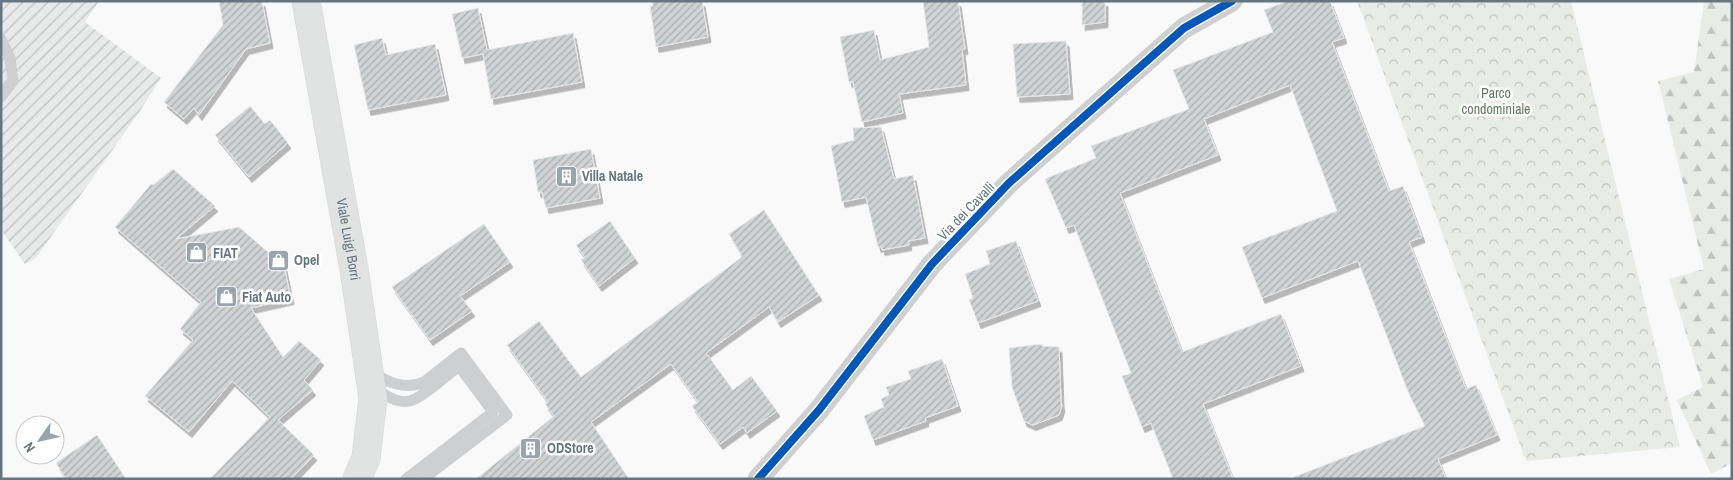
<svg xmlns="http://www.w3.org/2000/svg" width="1733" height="480" viewBox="0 0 1733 480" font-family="'Archivo Narrow',sans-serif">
<defs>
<pattern id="industrial-furrows" width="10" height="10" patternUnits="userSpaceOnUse" patternTransform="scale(1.25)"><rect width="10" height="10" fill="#e8e9e9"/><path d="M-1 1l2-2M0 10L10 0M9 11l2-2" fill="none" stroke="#c0c1c2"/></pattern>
<pattern id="forest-firs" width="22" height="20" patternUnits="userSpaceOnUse" patternTransform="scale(1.25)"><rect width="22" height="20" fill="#e8ebe6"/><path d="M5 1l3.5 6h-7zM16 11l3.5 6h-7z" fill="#c0c3c0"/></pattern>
<pattern id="park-crowns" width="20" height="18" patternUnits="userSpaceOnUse" patternTransform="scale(1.25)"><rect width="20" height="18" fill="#e8ebe6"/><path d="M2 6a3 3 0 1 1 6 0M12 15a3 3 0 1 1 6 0" fill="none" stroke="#c0c3c0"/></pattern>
<pattern id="building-hatch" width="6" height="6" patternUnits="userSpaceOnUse" patternTransform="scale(1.25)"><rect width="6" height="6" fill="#d0d2d3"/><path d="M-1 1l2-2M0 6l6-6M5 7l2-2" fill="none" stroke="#acafb1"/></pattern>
<filter id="shadow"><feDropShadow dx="3" dy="5.5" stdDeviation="0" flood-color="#0004"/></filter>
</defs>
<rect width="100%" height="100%" fill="#f9f9f9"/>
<polygon fill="url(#industrial-furrows)" points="1,1 99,1 85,22 161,78 140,111 36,258 25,264 1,230"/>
<polygon fill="url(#forest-firs)" points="1704,1 1732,1 1732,251 1730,262 1732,266 1732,463 1711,474 1677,400 1703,387 1669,279 1704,269 1658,81 1694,72"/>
<polygon fill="url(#park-crowns)" points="1357,1 1571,1 1680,447 1526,461"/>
<g fill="url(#building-hatch)" stroke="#e8e8e8" filter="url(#shadow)">
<polygon points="219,1 262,1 270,43 246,49 199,115 194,108 184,119 164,102 223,25"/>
<polygon points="652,1 702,1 708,37 656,47 650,6 653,6"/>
<polygon points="923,1 958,1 965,49 962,49 966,85 899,94 903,113 862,122 853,82 849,82 840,37 874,30 880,60 929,47"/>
<polygon points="1082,1 1105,1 1105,22 1082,25"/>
<polygon points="1288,1 1330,1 1344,38 1332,42 1389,191 1403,186 1422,237 1409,242 1466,389 1476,385 1497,435 1438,459 1446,479 1294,479 1294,477 1425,426 1409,394 1358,261 1262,298 1242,247 1337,211 1290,85 1204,119 1218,155 1120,193 1182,352 1281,314 1301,366 1203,404 1233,479 1173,479 1151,423 1142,427 1122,376 1131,373 1074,225 1066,228 1045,179 1096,158 1091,146 1189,109 1173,70 1273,32 1264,10"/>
<polygon points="478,8 487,50 573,33 582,82 491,99 483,54 462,58 452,14"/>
<polygon points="382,38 386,55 435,44 446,95 368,110 354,45"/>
<polygon points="1066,41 1070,94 1017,97 1013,44"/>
<polygon points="250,106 265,124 270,120 288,143 249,177 215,135"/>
<polygon points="881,127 894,179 913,175 925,238 908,241 909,245 882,250 881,246 878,247 866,197 842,202 831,146 854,140 853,128"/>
<polygon points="591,149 600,198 546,208 542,192 538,192 533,160"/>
<polygon points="173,169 215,206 176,239 239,227 284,266 291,299 251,308 283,357 299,341 321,360 304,380 313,390 278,420 314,455 291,479 210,479 270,417 232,381 189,432 145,396 193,340 180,329 201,302 115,227 151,184 153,185"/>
<polygon points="764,210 819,295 778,322 769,307 706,353 733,390 751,376 777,411 747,433 743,427 720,444 692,406 698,402 671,364 591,422 629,479 476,479 554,416 545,404 548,402 507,345 539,321 581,377 738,260 742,256 729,234"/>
<polygon points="610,221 635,258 599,286 581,260 585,257 576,245"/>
<polygon points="484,224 510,262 460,296 472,311 430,340 392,287"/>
<polygon points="1016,241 1038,301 978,323 969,300 973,298 965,274 990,264 986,251"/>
<polygon points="1042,344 1042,346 1059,347 1061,402 1062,406 1059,415 1033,425 1024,421 1012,387 1009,348"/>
<polygon points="942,359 958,406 925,418 926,421 873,440 864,416 884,407 881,399 889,395 886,387 911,379 908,371"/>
<polygon points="97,435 126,479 66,479 56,463"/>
</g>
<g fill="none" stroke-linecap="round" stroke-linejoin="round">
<defs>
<g id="secondary">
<path id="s1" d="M306,1L354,269L373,398L366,458L357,479"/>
</g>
</defs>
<use href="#secondary" stroke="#d5d6d7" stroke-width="29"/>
<g stroke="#cecfd0" stroke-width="11">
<polyline points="1,39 10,58 13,81 1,97"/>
<path d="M373,371C385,383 407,390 424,382L461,353L507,415L423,479"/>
<path d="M374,387C384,395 398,404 410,401C422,398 448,374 459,366L493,412L406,479"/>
</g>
<polyline stroke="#cecfd0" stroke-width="21" points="758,479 819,410 932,264 1009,183 1184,28 1232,1"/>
<use href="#secondary" stroke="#e1e2e2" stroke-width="28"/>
<defs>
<polyline id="cycleway" points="758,479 819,410 932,264 1009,183 1184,28 1232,1"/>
</defs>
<use href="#cycleway" stroke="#fff" stroke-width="11"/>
<use href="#cycleway" stroke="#0057b8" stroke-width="8"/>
</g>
<defs>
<symbol id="building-square" viewBox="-11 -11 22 22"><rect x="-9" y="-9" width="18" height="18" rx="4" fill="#99a4ac" stroke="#fff"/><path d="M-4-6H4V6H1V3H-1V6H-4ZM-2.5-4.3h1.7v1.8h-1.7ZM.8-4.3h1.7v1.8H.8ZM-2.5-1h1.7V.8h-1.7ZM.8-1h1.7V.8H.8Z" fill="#fff"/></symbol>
<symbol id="shop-square" viewBox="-11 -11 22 22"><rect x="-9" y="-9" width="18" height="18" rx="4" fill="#99a4ac" stroke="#fff"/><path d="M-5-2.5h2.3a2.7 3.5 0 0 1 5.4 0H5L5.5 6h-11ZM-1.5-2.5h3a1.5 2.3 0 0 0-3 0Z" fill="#fff"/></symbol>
</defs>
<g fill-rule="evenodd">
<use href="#building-square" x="554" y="164" width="25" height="25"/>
<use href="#shop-square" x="184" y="240" width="25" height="25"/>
<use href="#shop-square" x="266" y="248" width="25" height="25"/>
<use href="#shop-square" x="214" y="284" width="25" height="25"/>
<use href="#building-square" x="518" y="436" width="25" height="25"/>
</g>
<g text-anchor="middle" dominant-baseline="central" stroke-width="5" stroke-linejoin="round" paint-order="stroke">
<g font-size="14" fill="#687a64" stroke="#fff">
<text x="1496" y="93">Parco<tspan x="1496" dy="16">condominiale</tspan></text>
</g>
<g font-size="14" font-weight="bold" fill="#657683" stroke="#fff" text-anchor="start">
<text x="582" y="176">Villa Natale</text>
<text x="213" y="253">FIAT</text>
<text x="294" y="260">Opel</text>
<text x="242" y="297">Fiat Auto</text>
<text x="547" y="448">ODStore</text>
</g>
<g font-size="14" fill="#657683" stroke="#fff">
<text transform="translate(966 211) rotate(-46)">Via dei Cavalli</text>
<text stroke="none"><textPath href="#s1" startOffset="242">Viale Luigi Borri</textPath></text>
</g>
</g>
<rect width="1733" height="480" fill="none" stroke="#657683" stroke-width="5"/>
<g transform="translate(40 440) rotate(236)"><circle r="24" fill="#ffffff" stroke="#c1c8cd"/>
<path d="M0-4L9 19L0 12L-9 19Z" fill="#99a4ac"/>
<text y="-8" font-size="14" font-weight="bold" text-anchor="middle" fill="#657683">N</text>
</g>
</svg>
